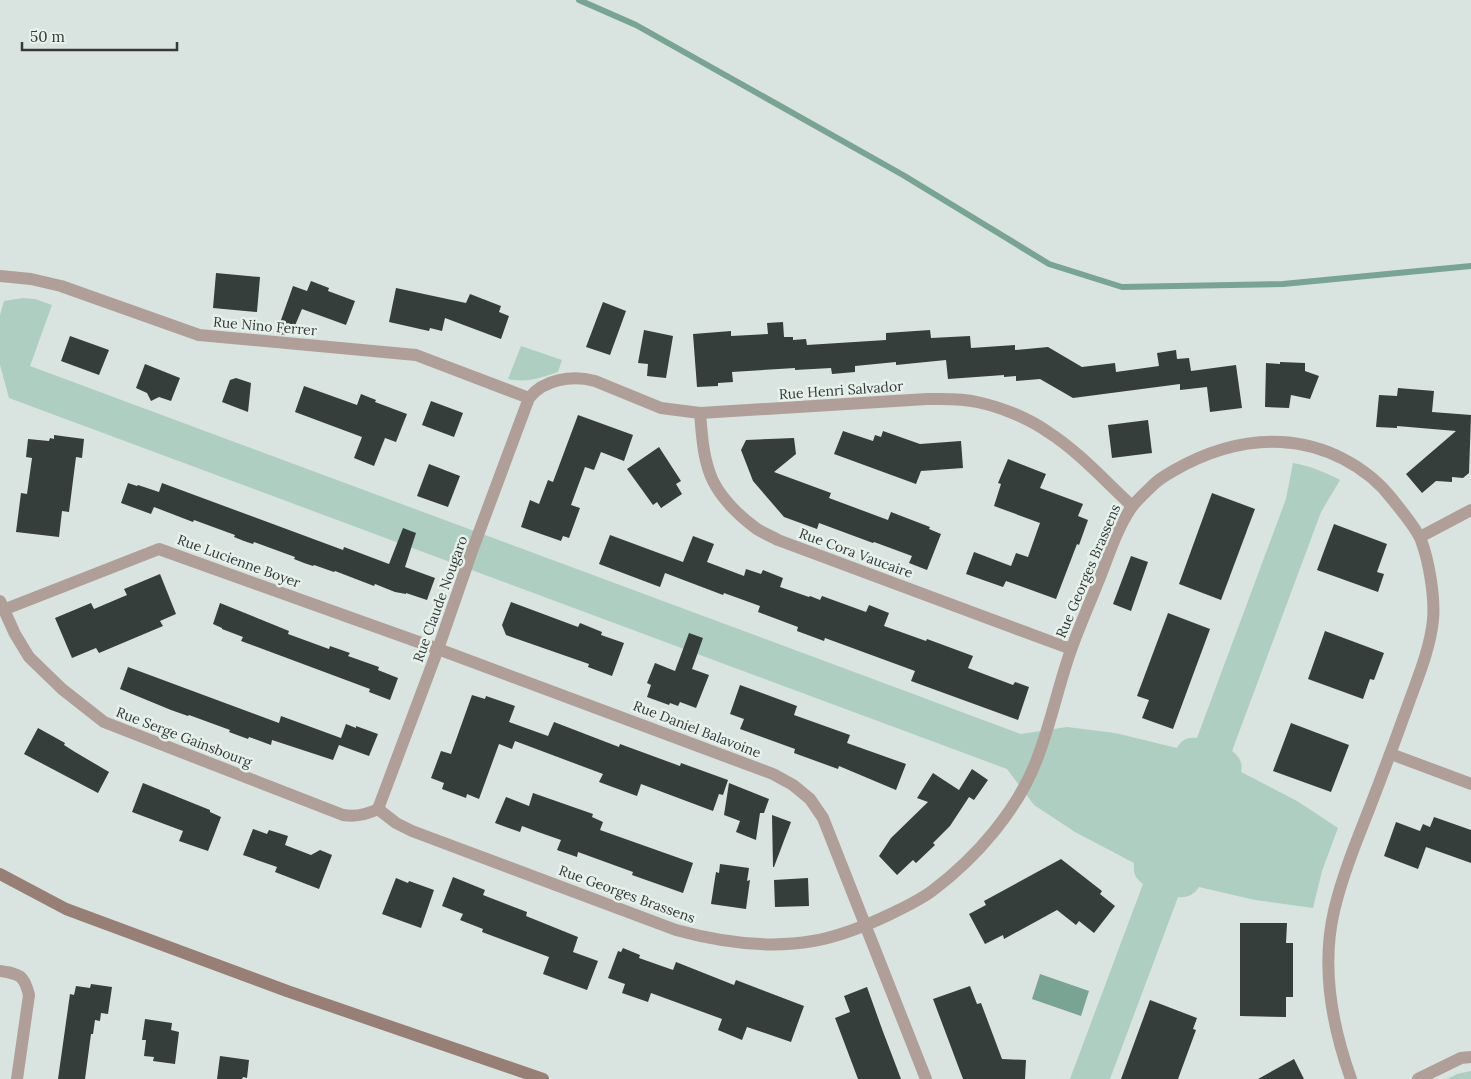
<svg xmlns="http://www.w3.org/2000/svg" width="1471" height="1079" viewBox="0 0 1471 1079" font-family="Lora,serif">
<rect width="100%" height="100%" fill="#d9e3df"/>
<g fill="#aecec2">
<path d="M23,298L35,299L52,305L30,366L1021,734L1067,727L1115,733L1177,748C1181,740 1187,737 1197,738L1286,499L1293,463C1310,466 1325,472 1340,480L1321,512L1232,751C1240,757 1243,763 1241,772L1297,801L1338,828L1322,871L1313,908L1255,900L1199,887C1194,895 1187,898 1178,897L1110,1079H1070L1143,884C1135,878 1133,873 1134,863L1075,832L1034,805L1007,769L9,398L0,365V315L4,301Z"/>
<path d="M521,346L562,360L558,372C539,378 527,383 508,379Z"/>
<polygon points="1471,1071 1471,1079 1447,1079 1457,1074"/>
</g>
<polygon fill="#79a393" points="1040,974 1089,991 1081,1016 1032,999"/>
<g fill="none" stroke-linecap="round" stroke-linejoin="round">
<polyline stroke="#79a393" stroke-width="6" points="579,0 636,25 903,175 1049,264 1122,287 1283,284 1471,266"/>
</g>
<g fill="#353e3b">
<polygon points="216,273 260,277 257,312 213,308"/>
<polygon points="311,281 329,288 328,291 355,301 346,325 302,309 291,335 276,334 293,286 307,291"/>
<polygon points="396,288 466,303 470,294 501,306 499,312 509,316 501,339 445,318 442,331 430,328 429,331 389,322"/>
<polygon points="603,302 626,311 610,355 586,347"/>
<polygon points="783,322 784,337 793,337 793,340 806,339 807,345 886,340 886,333 930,330 931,338 970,336 971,348 1015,345 1015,350 1048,347 1082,367 1115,363 1116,372 1159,366 1157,353 1176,350 1177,359 1189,358 1191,371 1236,365 1242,408 1210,412 1207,387 1180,390 1180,384 1073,398 1040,379 1016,381 1016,376 1004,377 1004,375 948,379 946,360 896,365 896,362 855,366 855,372 832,374 831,368 795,370 795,368 732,372 733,382 718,383 718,386 697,387 693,334 731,331 731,336 768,334 767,323"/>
<polygon points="644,330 673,336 666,378 647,376 648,364 638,363"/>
<polygon points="70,336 109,350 99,375 61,361"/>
<polygon points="1280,362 1305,363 1305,371 1319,376 1310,399 1291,395 1289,408 1265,407 1266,363 1280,364"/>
<polygon points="145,364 180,378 171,401 159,397 151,401 147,393 136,388"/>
<polygon points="236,378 251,383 248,412 222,402 230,380"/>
<polygon points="304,386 357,405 361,394 376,400 375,402 407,414 396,442 385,438 374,466 354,458 362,437 295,412"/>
<polygon points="1398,388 1434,391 1432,412 1471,415 1469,473 1463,478 1452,477 1452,482 1436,481 1422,493 1406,474 1456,431 1397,426 1397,428 1376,427 1379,395 1397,396"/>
<polygon points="431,401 463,413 454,437 422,425"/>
<polygon points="578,415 633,435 624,461 601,452 594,470 585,467 571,505 580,508 569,538 563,536 561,541 521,527 530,500 539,504 548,480 553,482"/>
<polygon points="1148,420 1152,453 1112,458 1108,425"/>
<polygon points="843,431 873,441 875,435 881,437 883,431 920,444 961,441 963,468 921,471 916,484 834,454"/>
<polygon points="54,435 84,439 82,458 76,457 69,512 62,511 59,537 16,532 21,493 27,494 32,458 26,457 28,439 49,441 50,438 54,439"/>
<polygon points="794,438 796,454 774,472 831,493 829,498 888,520 891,512 930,527 929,529 941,534 927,570 909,563 912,556 874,542 873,543 819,523 817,529 784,517 753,481 741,450 746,440"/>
<polygon points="659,447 681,481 676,484 682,494 661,508 657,502 653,505 627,469"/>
<polygon points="1008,459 1046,474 1040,488 1083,504 1078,516 1088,520 1079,545 1077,544 1056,599 1006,581 1003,587 966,574 974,552 1011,566 1016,553 1028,557 1040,523 994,506 1001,484 998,483"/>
<polygon points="429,464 460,476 448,507 417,496"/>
<polygon points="128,483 137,486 138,485 159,492 162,483 343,550 344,547 389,564 403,528 416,533 405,567 435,578 427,600 406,593 406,594 395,592 375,584 374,586 335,571 334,572 314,565 313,566 304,563 294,559 295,557 254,542 253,544 244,541 234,537 235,535 194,520 193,522 154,507 151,514 121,503"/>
<polygon points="1212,493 1255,509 1221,600 1179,584"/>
<polygon points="1334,524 1387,544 1377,572 1384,574 1378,592 1317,570"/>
<polygon points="610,535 683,562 693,536 714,544 707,562 744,576 746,569 761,574 763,570 783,578 780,587 809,597 810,596 820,600 822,596 866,612 869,605 889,613 884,626 926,641 927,639 973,656 968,668 1013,685 1015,682 1029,687 1018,720 911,681 915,671 825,638 824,641 797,631 798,627 758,612 760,606 724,593 723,595 665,573 660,587 599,564"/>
<polygon points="1131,556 1148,562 1131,611 1113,604"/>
<polygon points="160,574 176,614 160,621 163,626 99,653 96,648 72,658 55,618 91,603 94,609 127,595 124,589"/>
<polygon points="511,602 578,627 580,623 602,632 601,635 624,643 612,676 588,667 589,664 506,635 502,625"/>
<polygon points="220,603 289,631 288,634 329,649 330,646 350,653 348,656 379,667 378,670 398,678 390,700 369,692 370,689 241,641 243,637 222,629 222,628 213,624"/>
<polygon points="1168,613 1210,629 1173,729 1142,718 1149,700 1137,696"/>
<polygon points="1325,631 1384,653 1374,680 1370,679 1363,699 1308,679"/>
<polygon points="689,633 703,638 692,669 709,675 696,708 680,702 678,706 670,703 669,705 647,697 651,685 647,683 655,663 675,671"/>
<polygon points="128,667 279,723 281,716 341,738 346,724 356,728 356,726 378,734 369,756 339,745 333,760 272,740 271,745 249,737 248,739 229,732 230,730 189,715 188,716 171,710 120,689"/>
<polygon points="740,685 797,706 794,715 850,735 847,743 906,764 896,790 839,766 838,769 794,753 795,749 740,729 744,719 730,714"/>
<polygon points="472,695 485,699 486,696 515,706 509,722 548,736 554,722 619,747 620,744 680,766 681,763 728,780 723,795 719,794 713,811 641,784 637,796 599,782 603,774 515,741 512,749 499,744 479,799 467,794 466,798 442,789 444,783 431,778 441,751 451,754"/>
<polygon points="1291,723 1349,745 1331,792 1273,771"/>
<polygon points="38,728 65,743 64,745 75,752 109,772 98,793 24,754"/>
<polygon points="972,769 988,780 974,800 969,797 950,826 933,843 935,845 916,863 913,860 897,875 879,856 891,838 928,802 917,798 933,773 959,790"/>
<polygon points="143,783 210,810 210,812 221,817 208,851 179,841 183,831 132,812"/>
<polygon points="729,783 769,799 764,813 760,813 756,840 736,832 740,821 724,815"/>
<polygon points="533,793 593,814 592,817 603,822 600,830 693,863 683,893 632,875 633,872 578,852 577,857 557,850 561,840 538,832 522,826 520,832 495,823 506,797 529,806"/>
<polygon points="772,815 791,822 774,867 773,867"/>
<polygon points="1434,817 1471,830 1471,863 1426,847 1418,869 1384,856 1396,822 1420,831 1423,824 1430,827"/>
<polygon points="253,829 267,834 269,830 288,836 285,845 311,855 320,850 332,855 319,889 275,872 277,867 243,855"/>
<polygon points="1061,859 1102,891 1100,894 1115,906 1094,933 1079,921 1076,925 1057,910 1004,939 1003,935 985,944 969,914 986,905 984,901"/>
<polygon points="720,864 749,868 747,881 750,880 746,909 711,904 716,872 719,873"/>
<polygon points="453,877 485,890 483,895 527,912 526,916 578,937 573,952 598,961 587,990 543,974 549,957 482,932 483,929 460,920 463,914 442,906"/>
<polygon points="396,878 408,883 409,881 434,890 421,928 382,914"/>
<polygon points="808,878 809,906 775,907 774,880"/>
<polygon points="1240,923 1287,923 1286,943 1293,943 1293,997 1286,997 1286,1017 1240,1016"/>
<polygon points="623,948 640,955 639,958 673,970 676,962 734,985 736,980 804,1006 791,1042 747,1027 742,1040 718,1030 722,1019 651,993 648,1002 622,993 625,984 608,978 618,951 621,952"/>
<polygon points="91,984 112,987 108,1014 101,1013 100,1021 95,1020 93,1034 91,1034 85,1079 58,1079 70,994 74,995 76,986 90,988"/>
<polygon points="970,986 977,1004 981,1003 1002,1059 1026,1060 1025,1079 963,1079 933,999"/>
<polygon points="867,987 882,1029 901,1079 858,1079 835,1018 850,1012 844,996"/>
<polygon points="1150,1000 1197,1018 1193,1029 1196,1030 1178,1079 1121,1079"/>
<polygon points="145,1019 172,1023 171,1030 179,1032 175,1064 153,1061 154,1057 144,1056 146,1040 142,1040"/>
<polygon points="220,1056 249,1060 247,1078 243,1077 242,1079 217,1079"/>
<polygon points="1294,1059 1304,1079 1258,1079"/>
</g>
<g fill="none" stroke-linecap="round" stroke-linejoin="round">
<g stroke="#b09f98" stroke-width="12">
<polyline points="0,276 31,279 61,286 199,335 416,355 529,398"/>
<path d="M700,413C702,436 703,460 713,481C722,499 740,517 757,529C763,533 771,536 778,540L1071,649"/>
<polyline points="1420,537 1471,510"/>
<path d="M0,601L15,634L29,657L62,689L104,722L343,815C356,817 366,815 378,809"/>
<polyline points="3,610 159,549 438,649 773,774 793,785 810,799 823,818 926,1079"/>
<polyline points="1391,754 1471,784"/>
<path d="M378,809L396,823L412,831L676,930C720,942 768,949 813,941C837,937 860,928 882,918C899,910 917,902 932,891C976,858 1018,810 1037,759C1051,724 1058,686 1071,650C1079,627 1089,605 1098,582C1108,558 1116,530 1131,508C1137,500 1146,492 1153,485C1159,479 1166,475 1173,471C1206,452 1243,440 1281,442C1324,444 1367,466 1393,500C1402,512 1415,526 1421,540C1429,561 1435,597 1433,620C1430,649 1418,677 1408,705C1395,741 1382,776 1368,812C1355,845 1342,877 1334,911C1321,967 1332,1026 1351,1079"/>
<path d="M378,809L438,649L472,551L529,398C544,379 572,375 595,381L661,408L700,413L927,399C944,399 961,398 977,402C1001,407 1028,418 1048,432C1078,451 1106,482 1132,506"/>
<path d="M0,971C20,974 24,975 29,995L17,1079"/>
<polyline points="1418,1079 1461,1058 1471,1057"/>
</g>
<polyline stroke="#987f75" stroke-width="12" points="0,874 66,909 287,991 543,1079"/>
</g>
<g text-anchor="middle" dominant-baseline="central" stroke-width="5" stroke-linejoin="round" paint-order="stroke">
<g font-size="14" fill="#353937" stroke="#e6f1ec">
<text transform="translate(265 326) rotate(5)">Rue Nino Ferrer</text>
<text transform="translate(841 390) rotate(-4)">Rue Henri Salvador</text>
<text transform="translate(856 553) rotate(20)">Rue Cora Vaucaire</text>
<text transform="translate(239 561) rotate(20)">Rue Lucienne Boyer</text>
<text transform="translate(1088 571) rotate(-67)">Rue Georges Brassens</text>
<text transform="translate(440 599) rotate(-70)">Rue Claude Nougaro</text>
<text transform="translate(697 729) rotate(21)">Rue Daniel Balavoine</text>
<text transform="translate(184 737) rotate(21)">Rue Serge Gainsbourg</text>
<text transform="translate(627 894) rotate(20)">Rue Georges Brassens</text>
</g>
</g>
<path d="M22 42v8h155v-8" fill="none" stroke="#353937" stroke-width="2.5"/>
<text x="30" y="42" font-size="15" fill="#353937" stroke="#e6f1ec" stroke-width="4" paint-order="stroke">50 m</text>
</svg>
